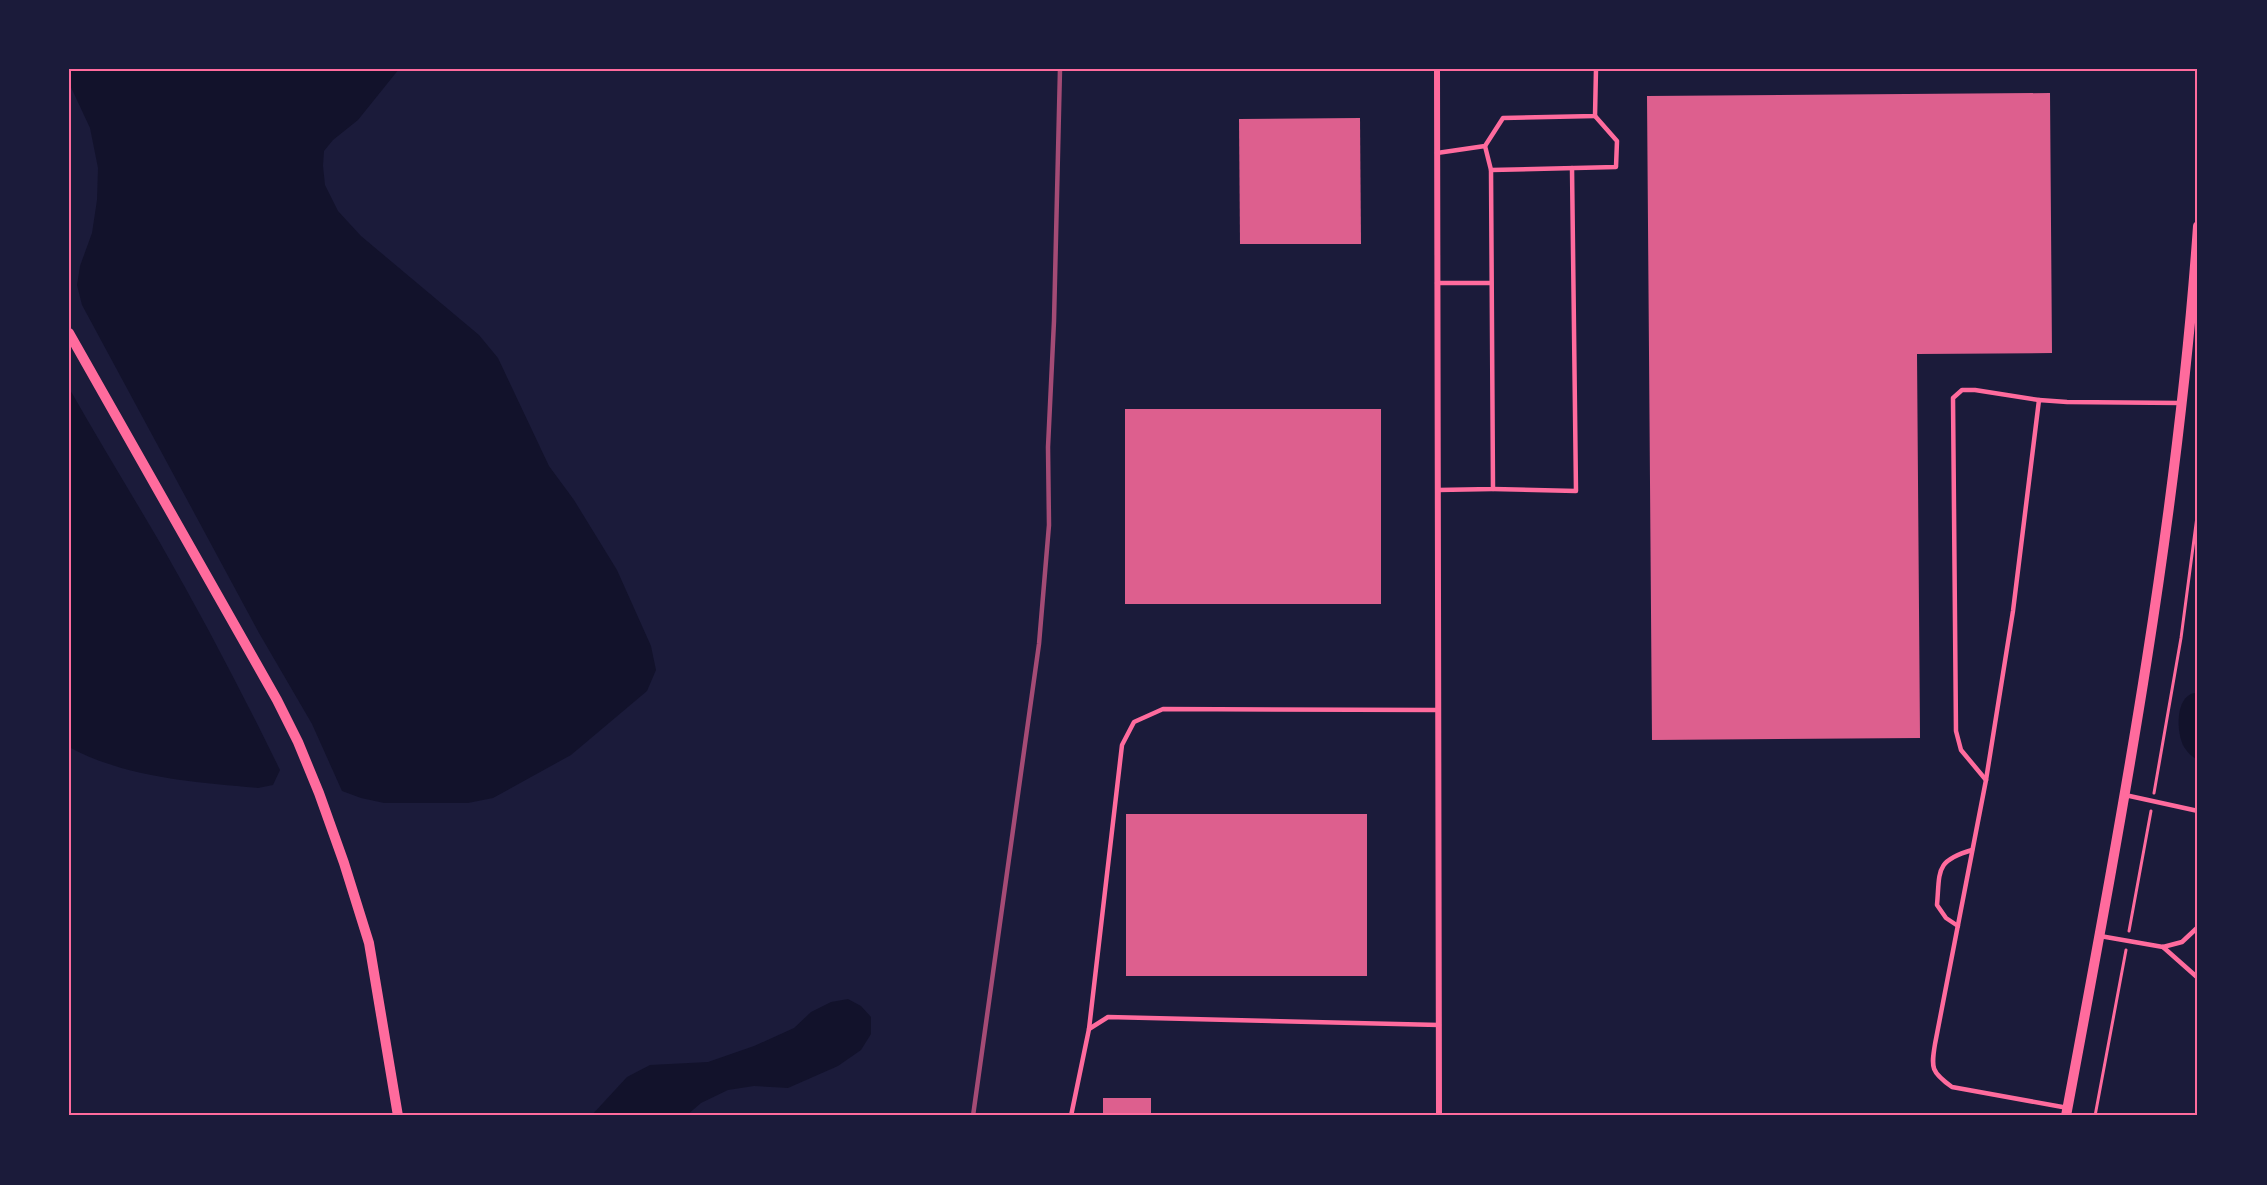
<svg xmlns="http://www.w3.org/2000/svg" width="2267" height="1185" viewBox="0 0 2267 1185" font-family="Merriweather,serif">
<rect width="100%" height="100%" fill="#1b1b3a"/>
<g fill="#12122b">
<polygon points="69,69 399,69 358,120 333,140 324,151 323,166 325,185 338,211 361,236 479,335 498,358 549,466 574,500 617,570 651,646 656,670 647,691 571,755 493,798 468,803 384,803 361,798 342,791 312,724 259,633 82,305 77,285 80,266 92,233 97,200 98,168 90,128 69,83"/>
<path d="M69,388C98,439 129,490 159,541C202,616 242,692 280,770L273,785L258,788C195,782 126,778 69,747Z"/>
<path d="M2194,693H2198V760C2192,757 2188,753 2184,747C2176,733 2175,697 2194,693Z"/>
<polygon points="848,999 861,1006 871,1017 871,1034 861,1050 838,1066 788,1088 754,1086 728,1090 701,1103 686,1116 591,1116 627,1077 650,1065 708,1062 754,1046 794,1028 811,1012 831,1002"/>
</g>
<g fill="#dd5f8e">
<polygon points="2050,93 2052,353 1917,354 1920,738 1652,740 1647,96"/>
<polygon points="1360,118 1361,244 1240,244 1239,119"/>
<rect x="1125" y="409" width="256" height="195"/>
<rect x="1126" y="814" width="241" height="162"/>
<rect x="1103" y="1098" width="48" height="18"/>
</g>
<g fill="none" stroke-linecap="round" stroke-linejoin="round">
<g stroke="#ff6b9d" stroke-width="3">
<polyline points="2154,793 2181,638 2198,509"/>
<polyline points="2129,931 2151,811"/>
<polyline points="2095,1116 2126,950"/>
</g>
<g stroke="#ff6b9d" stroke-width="4.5">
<polyline points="1485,146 1491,170 1616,167 1617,141 1595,116"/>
<polyline points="1437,153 1485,146 1503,118 1595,116 1596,69"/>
<polyline points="1437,283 1491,283"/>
<polyline points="1493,489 1576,491 1572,168"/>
<polyline points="1438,490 1493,489 1491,170"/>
<polyline points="1986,780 1961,750 1956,731 1953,398 1962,390 1975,390 2039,400"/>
<polyline points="2125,795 2198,811"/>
<path d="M1958,926L1946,918L1937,905C1940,870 1935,861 1972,850"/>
<polyline points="2100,936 2163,947 2182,942 2198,927"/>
<polyline points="2163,947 2198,978"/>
<polyline points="1089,1029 1122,745 1134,722 1163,709 1438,710"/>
<path d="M2068,1108L1952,1087C1931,1072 1931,1068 1935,1044L1986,780L2013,611L2039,400L2067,402L2180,403"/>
<polyline points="1071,1116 1089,1029 1108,1017 1439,1025"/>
</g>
<polyline stroke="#ff6b9d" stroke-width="6" points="1437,69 1439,1116"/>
<g stroke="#ff6b9d" stroke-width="10">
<polyline points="69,333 277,700 298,742 319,793 344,863 369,943 398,1116"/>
<path d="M2066,1116C2121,821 2177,526 2198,226"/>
</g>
<polyline stroke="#a44b75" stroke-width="4.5" points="973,1116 1039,644 1049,525 1048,447 1054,321 1060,69"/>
</g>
<rect width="2267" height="1185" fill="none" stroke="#1b1b3a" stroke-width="141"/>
<rect x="70" y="70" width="2126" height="1044" fill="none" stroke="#ff6b9d" stroke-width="2"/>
</svg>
